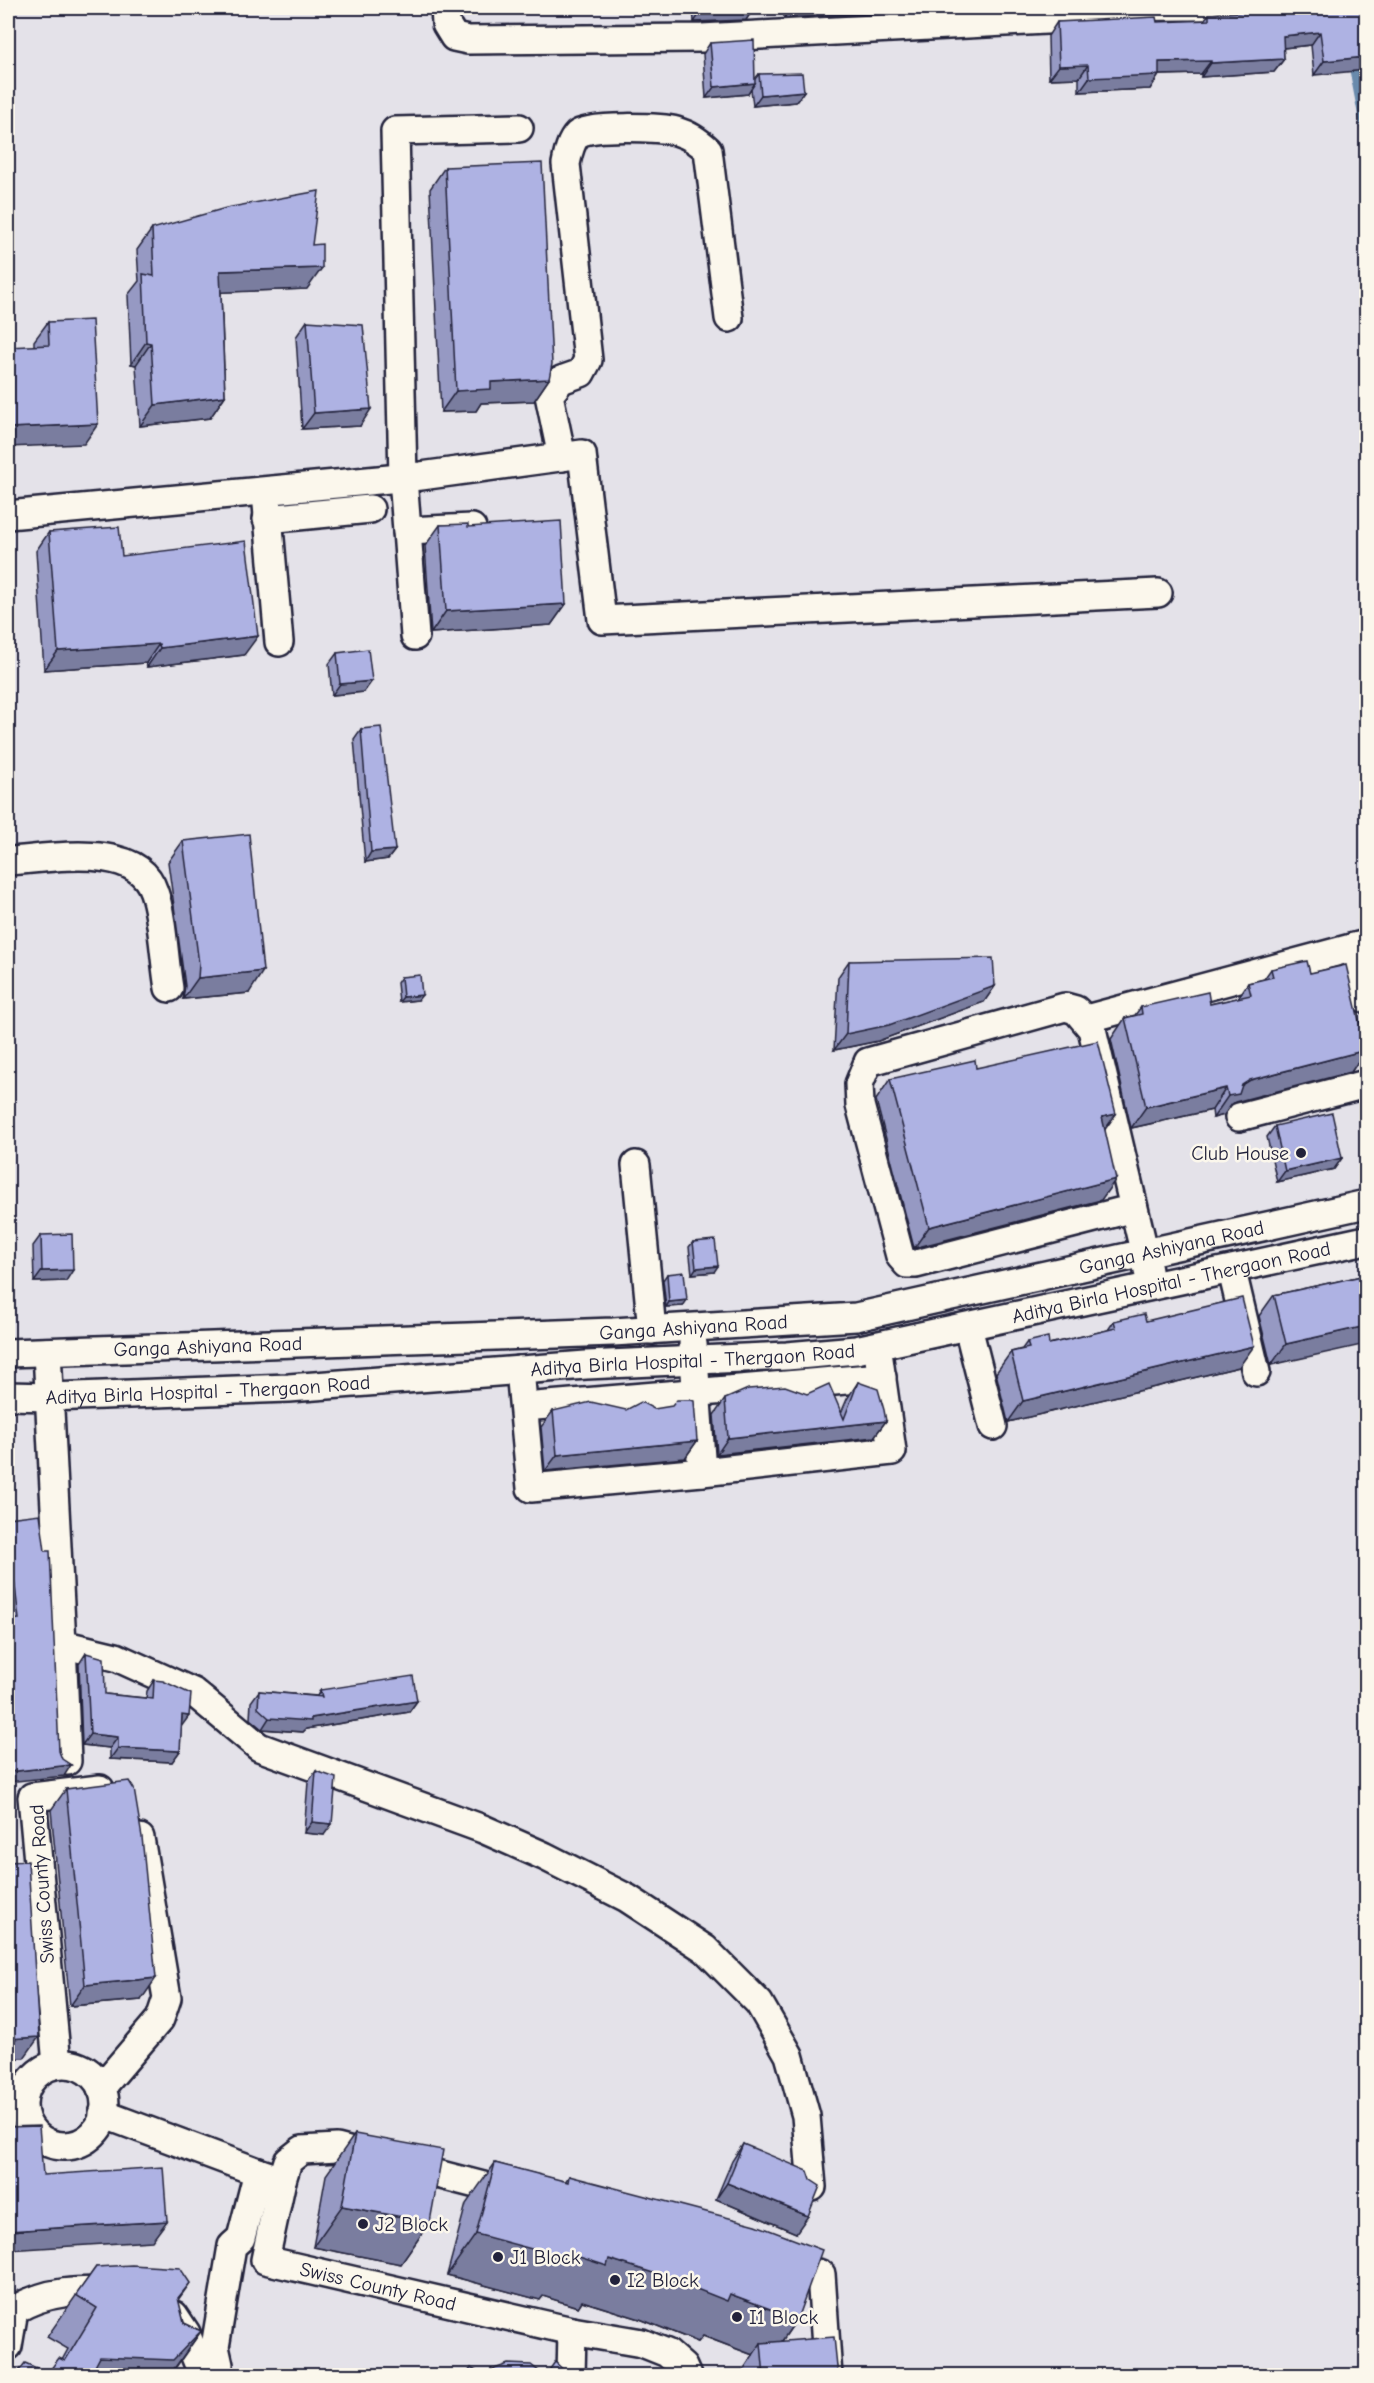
<svg xmlns="http://www.w3.org/2000/svg" width="1374" height="2383" viewBox="0 0 1374 2383" font-family="'Comic Neue',sans-serif">
<rect width="100%" height="100%" fill="#e4e2e9"/>
<filter id="ink" filterUnits="userSpaceOnUse"><feTurbulence type="fractalNoise" baseFrequency=".0167" numOctaves="2"/><feDisplacementMap in="SourceGraphic" scale="12" xChannelSelector="R" yChannelSelector="G"/><feConvolveMatrix kernelMatrix="1 2 1 2 8 2 1 2 1" color-interpolation-filters="sRGB"/></filter>
<g filter="url(#ink)">
<g fill="none" stroke-linecap="round" stroke-linejoin="round">
<polyline stroke="#698aac" stroke-width="8" points="1352,62 1366,136"/>
<defs>
<g id="minor">
<polyline points="445,8 446,24 454,37 468,40 702,38 1273,8"/>
<path d="M562,457L549,395L561,380L581,373L588,360L566,164C568,154 570,142 578,134C587,125 662,127 676,131C689,135 697,140 708,150L729,318"/>
<polyline points="266,493 279,642"/>
<polyline points="8,515 421,476 582,454 602,620 1158,593"/>
<polyline points="267,519 370,509"/>
<polyline points="407,531 472,528"/>
<polyline points="415,636 403,478 395,131 519,128"/>
<path d="M8,861C49,859 138,840 154,892C163,918 164,960 169,988"/>
<polyline points="1354,947 1366,999"/>
<polyline points="1086,1019 1366,944"/>
<polyline points="1239,1117 1366,1084"/>
<polyline points="636,1165 652,1330"/>
<polyline points="1134,1208 916,1264 907,1264 900,1256 860,1105 859,1084 868,1062 1065,1007 1076,1010 1092,1029 1145,1255 1148,1271"/>
<polyline points="1232,1271 1256,1372"/>
<polyline points="968,1327 993,1426"/>
<polyline points="47,1352 62,1644 116,1657 193,1692 259,1747 483,1829 544,1856 627,1898 705,1949 759,2003 789,2055 806,2116 812,2187"/>
<path id="s1" d="M8,1353L613,1332L856,1317L1366,1204"/>
<polyline points="520,1370 531,1488 702,1472 693,1344"/>
<path id="s2" d="M8,1396L50,1397L289,1388L586,1365L787,1356L856,1350L1366,1240"/>
<polyline points="524,1407 882,1377"/>
<polyline points="702,1472 892,1451 879,1359"/>
<polyline points="62,1644 67,1761"/>
<polyline points="57,2064 32,1797 100,1789"/>
<circle cx="64" cy="2105" r="41"/>
<polyline points="101,2088 160,2019 167,1998 140,1838"/>
<polyline points="103,2114 258,2172"/>
<path id="s3" d="M282,2180L265,2260L572,2331L642,2343L667,2353L683,2367L687,2376"/>
<polyline points="778,2263 821,2274 828,2376"/>
<polyline points="174,2315 186,2333 203,2376"/>
<path d="M8,2346L14,2310C48,2290 79,2290 117,2292"/>
<polyline points="219,2365 215,2347 232,2246 241,2238 258,2172 282,2180 288,2161 302,2150 337,2148 514,2194"/>
<polyline points="571,2376 572,2331"/>
</g>
</defs>
<use href="#minor" stroke="#22223b" stroke-width="32"/>
<use href="#minor" stroke="#fbf7ec" stroke-width="27"/>
</g>
<g fill="#9699c3" stroke="#22223b" stroke-width="1.5">
<polygon points="693,8 754,8 746,20 694,22"/>
<polygon points="784,8 964,8 784,18"/>
<polygon points="1366,8 1314,75 1311,45 1283,48 1284,59 1274,72 1201,77 1201,74 1159,75 1150,89 1079,92 1079,78 1049,79 1048,36 1057,22 1204,20 1209,14 1283,10"/>
<polygon points="710,43 755,79 759,74 804,91 796,102 753,106 751,89 748,94 706,98 703,54"/>
<polygon points="445,167 549,379 534,401 481,403 476,411 441,412 430,189"/>
<polygon points="152,229 307,289 221,292 225,396 210,418 140,426 136,365 131,364 128,295 139,281 137,250"/>
<polygon points="307,321 360,426 302,429 296,337"/>
<polygon points="48,322 84,444 34,346 34,341"/>
<polygon points="440,525 468,527 566,604 551,625 431,633 425,546"/>
<polygon points="49,532 122,556 244,655 147,667 146,663 44,670 36,551"/>
<polygon points="337,653 364,692 332,695 329,664"/>
<polygon points="361,729 395,850 388,859 365,862 354,739"/>
<polygon points="183,841 249,993 183,999 185,986 168,862"/>
<polygon points="849,961 995,986 984,1002 878,1041 834,1050 838,977"/>
<polygon points="1271,969 1310,973 1366,1050 1351,1072 1235,1102 1232,1104 1224,1115 1213,1118 1212,1110 1131,1128 1111,1039 1125,1018 1135,1015 1141,1007 1210,1004 1238,998 1248,983 1264,979"/>
<polygon points="401,977 418,1000 399,1002 397,983"/>
<polygon points="976,1068 1105,1129 1101,1200 914,1248 876,1100 890,1079"/>
<polygon points="1275,1126 1342,1158 1334,1169 1277,1182 1267,1137"/>
<polygon points="41,1235 66,1281 34,1282 33,1246"/>
<polygon points="693,1242 714,1272 692,1274 689,1247"/>
<polygon points="667,1274 683,1306 666,1307 663,1280"/>
<polygon points="1366,1275 1271,1365 1259,1316 1274,1295"/>
<polygon points="1114,1321 1146,1321 1239,1367 1008,1422 996,1373 1011,1352 1022,1349 1027,1342 1049,1344 1108,1330"/>
<polygon points="858,1382 886,1421 874,1437 717,1454 714,1415 725,1399 841,1413 847,1399"/>
<polygon points="553,1411 697,1441 685,1458 545,1471 541,1427"/>
<polygon points="8,1518 59,1751 64,1776 10,1620 8,1602"/>
<polygon points="86,1653 105,1694 146,1698 147,1691 154,1680 181,1727 180,1751 172,1762 110,1759 110,1748 82,1745 79,1664"/>
<polygon points="320,1690 417,1701 409,1712 306,1729 303,1732 262,1729 250,1719 251,1702 259,1691 317,1696"/>
<polygon points="316,1771 324,1835 304,1833 308,1782"/>
<polygon points="66,1789 141,2000 70,2006 51,1810"/>
<polygon points="355,2134 430,2222 401,2264 313,2247 326,2175"/>
<polygon points="743,2144 796,2233 716,2199 732,2161"/>
<polygon points="495,2163 565,2182 569,2176 797,2319 782,2341 838,2376 739,2376 753,2355 703,2336 698,2342 640,2319 582,2301 578,2307 543,2296 540,2300 447,2275 466,2204"/>
<polygon points="96,2267 178,2300 184,2323 201,2331 172,2373 48,2373 62,2360 68,2349 47,2337"/>
</g>
<g fill="#7a7d9f" stroke="#22223b" stroke-width="1.5">
<polygon points="726,8 754,8 746,20 694,22 703,9"/>
<polygon points="791,8 964,8 784,18"/>
<polygon points="1320,32 1311,45 1273,49 1283,36"/>
<polygon points="1366,57 1366,70 1314,75 1324,61"/>
<polygon points="1284,59 1274,72 1201,77 1211,63"/>
<polygon points="1211,61 1201,74 1159,75 1150,89 1079,92 1089,78 1159,62"/>
<polygon points="1088,65 1079,78 1049,79 1059,66"/>
<polygon points="755,83 748,94 706,98 714,87"/>
<polygon points="804,91 796,102 753,106 761,95"/>
<polygon points="322,268 307,289 205,293 220,271"/>
<polygon points="146,342 151,343 136,365 131,364"/>
<polygon points="549,379 534,401 481,403 476,411 441,412 456,391 491,382"/>
<polygon points="225,396 210,418 140,426 155,405"/>
<polygon points="371,409 360,426 302,429 314,413"/>
<polygon points="98,424 84,444 8,447 8,428"/>
<polygon points="566,604 551,625 431,633 446,611"/>
<polygon points="258,636 244,655 147,667 160,648"/>
<polygon points="159,644 146,663 44,670 58,651"/>
<polygon points="372,681 364,692 332,695 340,684"/>
<polygon points="395,850 388,859 365,862 371,852"/>
<polygon points="263,971 249,993 183,999 198,978"/>
<polygon points="995,986 984,1002 878,1041 834,1050 846,1034"/>
<polygon points="422,995 418,1000 399,1002 403,997"/>
<polygon points="1366,1050 1351,1072 1235,1102 1232,1104 1224,1115 1213,1118 1228,1096 1242,1085 1250,1080"/>
<polygon points="1226,1088 1212,1110 1131,1128 1146,1107"/>
<polygon points="1116,1114 1101,1135 1102,1117"/>
<polygon points="1342,1158 1334,1169 1277,1182 1285,1171"/>
<polygon points="1116,1179 1101,1200 914,1248 929,1227"/>
<polygon points="718,1266 714,1272 692,1274 696,1268"/>
<polygon points="73,1270 66,1281 34,1282 42,1271"/>
<polygon points="687,1300 683,1306 666,1307 669,1302"/>
<polygon points="1366,1326 1366,1344 1271,1365 1286,1344"/>
<polygon points="1254,1346 1239,1367 1008,1422 1023,1401"/>
<polygon points="886,1421 874,1437 717,1454 728,1438"/>
<polygon points="697,1441 685,1458 545,1471 557,1455"/>
<polygon points="14,1578 8,1587 8,1579"/>
<polygon points="417,1701 409,1712 306,1729 303,1732 262,1729 269,1718 311,1718"/>
<polygon points="182,1715 189,1716 181,1727"/>
<polygon points="90,1734 118,1737 110,1748 82,1745"/>
<polygon points="118,1748 180,1751 172,1762 110,1759"/>
<polygon points="71,1765 64,1776 8,1782 8,1772"/>
<polygon points="312,1822 332,1824 324,1835 304,1833"/>
<polygon points="156,1978 141,2000 70,2006 85,1985"/>
<polygon points="39,2037 24,2058 8,2059 8,2039"/>
<polygon points="727,2183 808,2216 796,2233 716,2199"/>
<polygon points="342,2206 430,2222 401,2264 313,2247"/>
<polygon points="167,2221 152,2241 8,2250 8,2231"/>
<polygon points="476,2234 570,2254 609,2259 730,2294 797,2319 769,2360 761,2343 753,2355 703,2336 698,2342 640,2319 582,2301 578,2307 543,2296 540,2300 447,2275"/>
<polygon points="190,2283 161,2324 178,2298"/>
<polygon points="201,2331 169,2376 87,2376 100,2357"/>
</g>
<g fill="#aeb2e3" stroke="#22223b" stroke-width="1.5">
<polygon points="703,8 726,8 703,9"/>
<polygon points="1287,8 1366,8 1366,57 1324,61 1320,32 1283,36 1284,59 1211,63 1211,61 1159,62 1159,75 1089,78 1088,65 1059,66 1057,22 1156,17 1157,22 1209,20 1209,14 1283,10"/>
<polygon points="754,40 755,83 714,87 710,43"/>
<polygon points="802,73 804,91 761,95 759,74"/>
<polygon points="542,163 552,364 549,379 491,382 491,389 456,391 445,167"/>
<polygon points="319,191 312,245 322,244 322,268 220,271 225,396 155,405 151,343 146,342 143,274 154,276 152,229 226,208"/>
<polygon points="92,320 98,424 8,428 8,347 49,345 48,322"/>
<polygon points="307,321 363,325 371,409 314,413"/>
<polygon points="561,521 566,604 446,611 440,525 468,524 468,527"/>
<polygon points="119,527 122,556 246,541 258,636 160,648 159,644 58,651 49,532"/>
<polygon points="368,649 372,681 340,684 337,653"/>
<polygon points="381,727 395,850 371,852 361,729"/>
<polygon points="249,834 263,971 198,978 199,964 183,841"/>
<polygon points="993,958 995,986 889,1025 846,1034 849,961"/>
<polygon points="1307,961 1310,973 1346,965 1366,1050 1250,1080 1242,1085 1239,1094 1228,1096 1226,1088 1146,1107 1125,1018 1142,1014 1141,1007 1208,992 1210,1004 1251,995 1248,983 1273,977 1271,969"/>
<polygon points="420,975 422,995 403,997 401,977"/>
<polygon points="1098,1041 1116,1114 1102,1117 1116,1179 929,1227 890,1079 975,1060 976,1068"/>
<polygon points="1332,1113 1342,1158 1285,1171 1275,1126"/>
<polygon points="72,1234 73,1270 42,1271 41,1235"/>
<polygon points="715,1240 718,1266 696,1268 693,1242"/>
<polygon points="684,1272 687,1300 669,1302 667,1274"/>
<polygon points="1366,1275 1366,1326 1286,1344 1274,1295"/>
<polygon points="1242,1298 1254,1346 1023,1401 1011,1352 1029,1348 1027,1342 1048,1337 1049,1344 1116,1328 1114,1321 1144,1314 1146,1321"/>
<polygon points="858,1382 878,1389 884,1410 886,1421 728,1438 725,1399 748,1389 785,1386 807,1394 829,1384 844,1419"/>
<polygon points="677,1400 691,1400 694,1401 697,1441 557,1455 553,1411 591,1402 626,1410 641,1402 654,1409 672,1406"/>
<polygon points="40,1514 45,1551 50,1551 59,1751 62,1759 71,1765 8,1772 8,1620 19,1619 14,1578 8,1579 8,1518"/>
<polygon points="86,1653 104,1658 105,1694 153,1699 154,1680 163,1681 191,1694 189,1716 182,1715 180,1751 118,1748 118,1737 90,1734"/>
<polygon points="413,1676 417,1701 311,1718 311,1721 269,1718 258,1708 259,1691 322,1697 320,1690"/>
<polygon points="316,1771 336,1778 332,1824 312,1822"/>
<polygon points="129,1781 134,1789 142,1837 156,1978 85,1985 66,1789"/>
<polygon points="28,1861 39,2037 8,2039 8,1862"/>
<polygon points="39,2126 43,2175 163,2167 167,2221 8,2231 8,2127"/>
<polygon points="355,2134 443,2150 430,2222 342,2206"/>
<polygon points="743,2144 808,2171 811,2180 820,2186 808,2216 727,2183"/>
<polygon points="495,2163 568,2182 569,2176 756,2225 822,2250 797,2319 730,2294 727,2301 669,2278 609,2259 607,2266 570,2254 569,2259 476,2234"/>
<polygon points="132,2265 180,2268 190,2283 178,2298 184,2323 201,2331 173,2360 100,2357 90,2376 15,2376 25,2363 48,2373 59,2358 65,2361 97,2308 76,2295 96,2267"/>
<polygon points="834,2337 838,2376 764,2376 761,2343"/>
<polygon points="555,2362 570,2376 545,2376"/>
<polygon points="508,2364 531,2365 545,2376 465,2376 471,2368 481,2374"/>
</g>
</g>
<g fill="#22223b" stroke="#fbf7ec" stroke-width="2">
<circle cx="1301" cy="1153" r="6"/>
<circle cx="363" cy="2224" r="6"/>
<circle cx="498" cy="2257" r="6"/>
<circle cx="615" cy="2280" r="6"/>
<circle cx="737" cy="2317" r="6"/>
</g>
<g text-anchor="middle" dominant-baseline="central" stroke-width="5" stroke-linejoin="round" paint-order="stroke">
<g font-size="20" fill="#22223b" stroke="#fbf7ec" text-anchor="start">
<text x="1289" y="1153" text-anchor="end">Club House</text>
<text x="375" y="2224">J2 Block</text>
<text x="510" y="2257">J1 Block</text>
<text x="627" y="2280">I2 Block</text>
<text x="749" y="2317">I1 Block</text>
</g>
<g font-size="20" fill="#22223b" stroke="#fbf7ec">
<text stroke="none"><textPath href="#s1" startOffset="1172">Ganga Ashiyana Road</textPath></text>
<text stroke="none"><textPath href="#s2" startOffset="1172">Aditya Birla Hospital - Thergaon Road</textPath></text>
<text stroke="none"><textPath href="#s1" startOffset="686">Ganga Ashiyana Road</textPath></text>
<text stroke="none"><textPath href="#s1" startOffset="200">Ganga Ashiyana Road</textPath></text>
<text stroke="none"><textPath href="#s2" startOffset="686">Aditya Birla Hospital - Thergaon Road</textPath></text>
<text stroke="none"><textPath href="#s2" startOffset="200">Aditya Birla Hospital - Thergaon Road</textPath></text>
<text transform="translate(42 1884) rotate(-94)">Swiss County Road</text>
<text stroke="none"><textPath href="#s3" startOffset="198">Swiss County Road</textPath></text>
</g>
</g>
<rect width="1374" height="2383" fill="none" stroke="#fbf7ec" stroke-width="30"/>
<rect x="15" y="15" width="1344" height="2353" fill="none" stroke="#22223b" stroke-width="2" filter="url(#ink)"/>
</svg>
